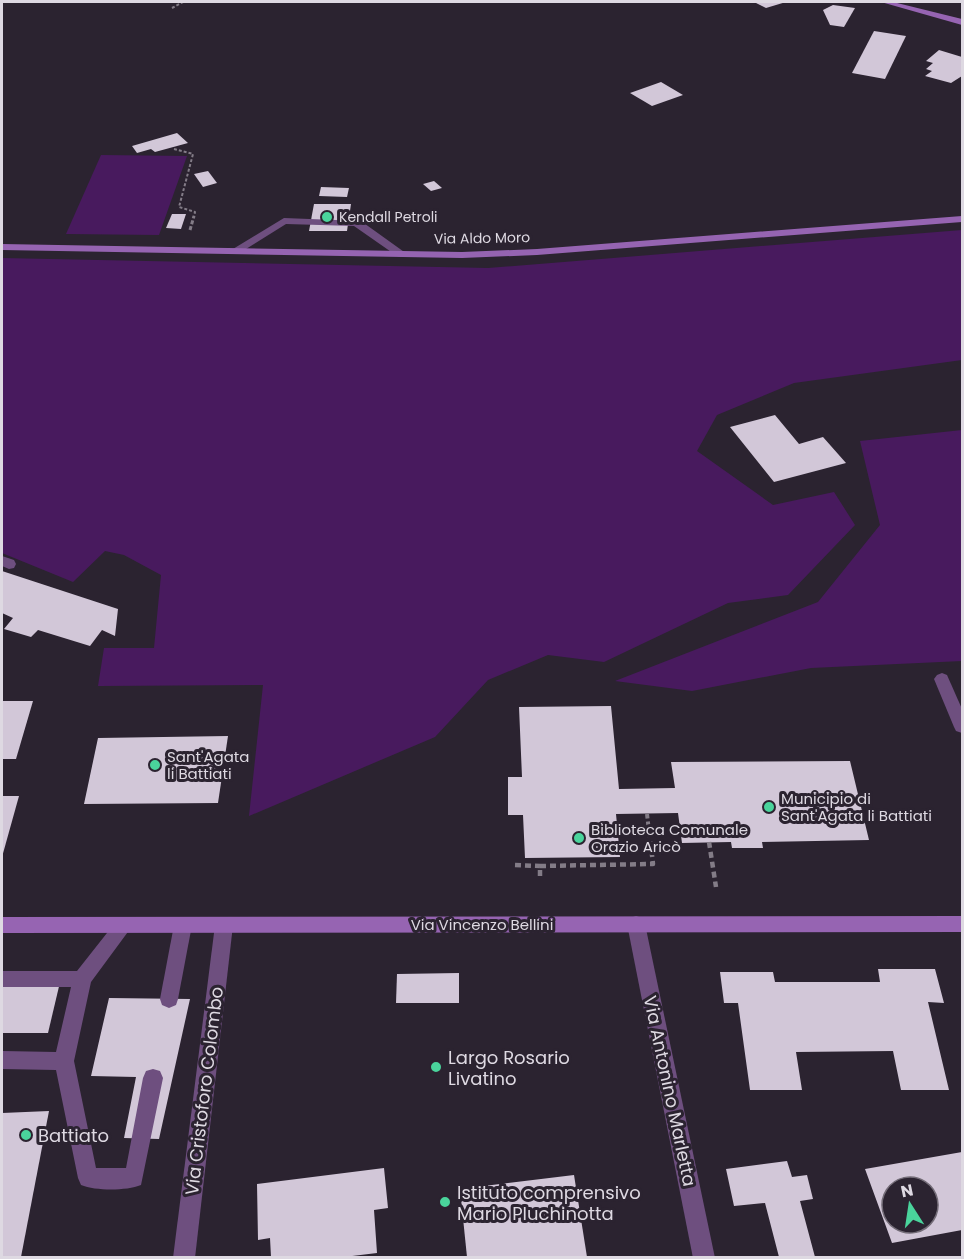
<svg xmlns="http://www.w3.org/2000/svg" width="964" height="1259" viewBox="0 0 964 1259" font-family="Poppins,sans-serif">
<rect width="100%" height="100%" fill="#2b2330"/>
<g fill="#481a5e">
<polygon points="101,155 187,156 159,235 66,234"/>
<polygon points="962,230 962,360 794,383 717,415 697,451 773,505 834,492 855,525 788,595 728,603 604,662 548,655 488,680 435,737 249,816 263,685 98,686 104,648 154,648 161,575 124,555 105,551 73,582 2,553 2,258 488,268"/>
<polygon points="962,430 962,661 811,668 692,691 615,681 818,602 880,525 860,441"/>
</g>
<g fill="#d2c7d8" fill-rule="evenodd">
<polygon points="754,2 786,2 766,8"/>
<polygon points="833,5 855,8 844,27 830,25 823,10"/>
<polygon points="874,31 906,36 885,79 852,73"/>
<polygon points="939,50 962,57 962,76 951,83 925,76 932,71 926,69 933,63 926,61"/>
<polygon points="661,82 683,95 652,106 630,93"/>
<polygon points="177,133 188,143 155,152 151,149 137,153 132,146"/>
<polygon points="208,171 217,183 203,187 194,174"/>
<polygon points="434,181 442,188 431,191 423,184"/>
<polygon points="321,187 349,188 347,197 319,196"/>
<polygon points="314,204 351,204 347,231 309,231"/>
<polygon points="172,214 186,214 181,229 166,228"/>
<polygon points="775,415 799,444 823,437 846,463 774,482 730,427"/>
<polygon points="2,571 118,609 115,636 102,630 90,646 38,630 31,637 4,629 13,618 2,613"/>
<polygon points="2,701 33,701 16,759 2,759"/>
<polygon points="611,706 619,789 675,788 671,762 850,761 869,840 762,842 763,848 732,848 731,842 682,843 678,813 616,814 620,857 525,858 523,815 508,815 508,777 522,777 519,707"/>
<polygon points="228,736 218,803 84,804 98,738"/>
<polygon points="2,796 19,796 2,857"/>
<polygon points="878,969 935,969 944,1003 928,1002 949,1090 901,1090 893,1051 796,1052 802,1090 750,1090 738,1003 724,1003 720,972 773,972 775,982 880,982"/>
<polygon points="459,973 459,1003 396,1003 397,974"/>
<polygon points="2,978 61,978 48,1033 2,1033"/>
<polygon points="109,998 190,999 159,1139 124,1138 136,1077 91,1076"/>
<polygon points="49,1111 21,1257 2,1257 2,1113"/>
<path d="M962,1152V1230L892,1243L865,1169ZM892,1187H928V1223H892Z"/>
<polygon points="787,1161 792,1177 807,1175 813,1199 800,1201 815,1257 779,1257 765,1203 734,1206 726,1169"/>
<polygon points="384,1168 388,1208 374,1210 377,1253 344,1257 271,1257 270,1238 258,1240 257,1184"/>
<polygon points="574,1175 587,1257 467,1257 460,1189"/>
</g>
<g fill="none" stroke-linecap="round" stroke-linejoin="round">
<g stroke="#837c87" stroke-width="2" stroke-dasharray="3 2" stroke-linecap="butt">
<polyline points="172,8 183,2"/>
<polyline points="174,149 193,154 179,207 195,212 194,217"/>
</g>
<polyline stroke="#837c87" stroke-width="3" stroke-dasharray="4 2" stroke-linecap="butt" points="190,230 194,216"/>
<polyline stroke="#837c87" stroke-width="4" stroke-dasharray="4.5 3" stroke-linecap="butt" points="647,814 649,831"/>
<g stroke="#837c87" stroke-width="4.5" stroke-dasharray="6 4" stroke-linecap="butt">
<polyline points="709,842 716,887"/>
<polyline points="515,865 540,866"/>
<polyline points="540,876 540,866 653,864 649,829"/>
</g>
<g fill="#6e4f7f" fill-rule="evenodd">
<polygon points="284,218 361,221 407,254 401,257 397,256 354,226 286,224 238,254 230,254 228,252"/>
<polygon points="2,556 14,560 16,564 14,568 9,569 2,566"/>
<path d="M124,917L130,919L133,925L91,982L74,1061L96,1168H126L143,1078L146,1071L153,1069L160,1071L163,1078L141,1185C126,1191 96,1191 81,1185L78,1178L56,1070L2,1069V1051L56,1052L71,987H2V971H77L118,919Z"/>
<polygon points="183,917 189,919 192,925 178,999 176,1005 169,1008 162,1005 160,999 174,925 177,919"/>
</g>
<g fill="#6e4f7f" fill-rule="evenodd">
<polygon points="942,673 947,675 962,709 962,733 956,731 954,727 934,679 937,675"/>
<polygon points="636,916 642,918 645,924 715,1258 693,1258 627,924 630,918"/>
<polygon points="224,917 230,919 233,925 195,1258 173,1258 215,925 218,919"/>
</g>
<g fill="#9664b2" fill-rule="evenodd">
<polygon points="881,2 893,2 962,19 962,25"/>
<polygon points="962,216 962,222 537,255 462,258 2,250 2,244 462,252 537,249"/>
<polygon points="962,916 962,932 2,933 2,917"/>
</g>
</g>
<g fill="#4ad49c" stroke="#2b2330" stroke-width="2">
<circle cx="327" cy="217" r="6"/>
<circle cx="155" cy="765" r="6"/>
<circle cx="769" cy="807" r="6"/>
<circle cx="579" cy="838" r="6"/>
<circle cx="436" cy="1067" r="6"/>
<circle cx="26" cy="1135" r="6"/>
<circle cx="445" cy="1202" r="6"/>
</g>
<g text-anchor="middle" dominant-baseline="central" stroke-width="6" stroke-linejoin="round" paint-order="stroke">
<g font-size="14" fill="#ded9e2" stroke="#2b2330" text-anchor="start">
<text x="339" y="217">Kendall Petroli</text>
</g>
<g font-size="14" fill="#ded9e2" stroke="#2b2330">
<text transform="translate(482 238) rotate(-1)">Via Aldo Moro</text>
</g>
<g font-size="15" fill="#ded9e2" stroke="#2b2330" text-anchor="start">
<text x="167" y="756">Sant'Agata<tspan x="167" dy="17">li Battiati</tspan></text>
<text x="781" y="798">Municipio di<tspan x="781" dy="17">Sant'Agata li Battiati</tspan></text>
<text x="591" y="829">Biblioteca Comunale<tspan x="591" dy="17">Orazio Aricò</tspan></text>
</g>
<g font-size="15" fill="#ded9e2" stroke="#2b2330">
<text x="482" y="924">Via Vincenzo Bellini</text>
</g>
<g font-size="18" fill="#ded9e2" stroke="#2b2330" text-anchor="start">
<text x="448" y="1057">Largo Rosario<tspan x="448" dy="21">Livatino</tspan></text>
<text x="38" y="1135">Battiato</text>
<text x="457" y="1192">Istituto comprensivo<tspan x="457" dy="21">Mario Pluchinotta</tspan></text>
</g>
<g font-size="18" fill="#ded9e2" stroke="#2b2330">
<text transform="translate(204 1091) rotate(-83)">Via Cristoforo Colombo</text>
<text transform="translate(670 1091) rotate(78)">Via Antonino Marletta</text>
</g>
</g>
<rect width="964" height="1259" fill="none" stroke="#ded9e2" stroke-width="6"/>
<g transform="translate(910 1205) rotate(348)"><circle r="28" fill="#2b2330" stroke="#736c77" stroke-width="1.5"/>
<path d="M0-4.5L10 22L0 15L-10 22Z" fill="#4ad49c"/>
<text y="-9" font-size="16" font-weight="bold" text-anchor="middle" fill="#ded9e2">N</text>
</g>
</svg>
